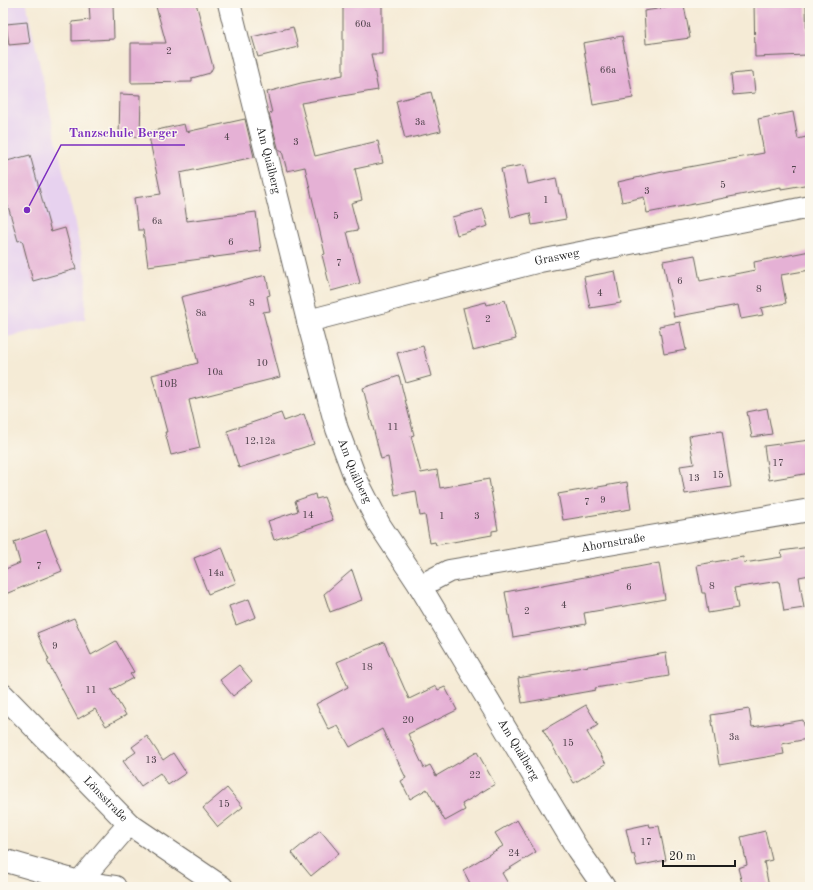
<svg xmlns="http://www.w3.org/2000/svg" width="813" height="890" viewBox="0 0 813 890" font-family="'Old Standard TT',serif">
<rect width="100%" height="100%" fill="#fbf7ec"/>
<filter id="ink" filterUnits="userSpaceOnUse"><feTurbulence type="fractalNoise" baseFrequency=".025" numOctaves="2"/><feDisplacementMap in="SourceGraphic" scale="8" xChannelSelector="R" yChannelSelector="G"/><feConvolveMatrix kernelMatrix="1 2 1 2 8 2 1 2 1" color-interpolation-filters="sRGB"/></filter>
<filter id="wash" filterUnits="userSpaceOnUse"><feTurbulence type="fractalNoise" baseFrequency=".012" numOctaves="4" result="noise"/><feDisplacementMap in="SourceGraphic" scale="16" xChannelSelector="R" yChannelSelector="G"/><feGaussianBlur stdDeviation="0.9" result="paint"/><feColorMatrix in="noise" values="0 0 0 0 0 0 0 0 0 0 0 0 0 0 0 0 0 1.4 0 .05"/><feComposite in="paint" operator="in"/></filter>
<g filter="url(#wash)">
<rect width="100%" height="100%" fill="#f5ebd6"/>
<polygon fill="#e7d2ef" points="3,3 26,3 86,274 85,319 3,338"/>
<g id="blocks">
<g fill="#e5b1d5">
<polygon points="89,3 113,3 114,39 72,41 72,22 90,20"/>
<polygon points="155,3 196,3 213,67 210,73 192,78 192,82 131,83 131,43 166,43"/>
<polygon points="343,3 382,3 382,54 371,54 378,90 301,103 315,156 378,141 383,163 355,169 362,200 351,203 358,230 347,232 360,283 331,291 322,255 325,254 305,167 287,171 282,151 279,151 269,114 272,113 267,92 301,83 343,75"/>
<polygon points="754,3 806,3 807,55 755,57"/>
<polygon points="684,5 690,38 646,44 644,11"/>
<polygon points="27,22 30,43 9,45 6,24"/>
<polygon points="293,27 298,47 258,57 252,37"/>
<polygon points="622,36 633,98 593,105 583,43"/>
<polygon points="753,72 755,93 733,95 731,74"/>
<polygon points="431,92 441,131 405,139 396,101"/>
<polygon points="120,94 141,95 140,137 119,136"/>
<polygon points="793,112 798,139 810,136 810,184 781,189 781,187 647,213 644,197 622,202 618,182 667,171 764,153 758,119"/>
<polygon points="245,119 254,157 180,173 187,221 256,212 261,251 148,266 143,230 138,230 134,198 161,194 148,132 184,124 186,132"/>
<polygon points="30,155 51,232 65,228 76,269 33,281 22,240 18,241 8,206 3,207 3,162"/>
<polygon points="524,165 528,184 556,178 559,194 561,194 566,219 532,225 530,213 511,218 501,169"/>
<polygon points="483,209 488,226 457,235 452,217"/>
<polygon points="810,251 810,270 781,275 786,303 761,308 763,315 741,319 738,305 674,317 663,261 695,255 700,281 755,270 754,262"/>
<polygon points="615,271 621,303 590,308 584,277"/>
<polygon points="266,275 270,295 267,296 270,311 263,312 280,377 189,400 200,448 171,455 165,432 167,432 152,375 198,363 181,297"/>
<polygon points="505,300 516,339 473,350 463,308 486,302 487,305"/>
<polygon points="680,322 686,350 664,354 659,326"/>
<polygon points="423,346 431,376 406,383 397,353"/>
<polygon points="399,376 414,435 411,436 421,473 437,470 440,488 489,479 498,530 492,531 492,535 436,545 435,542 430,543 425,515 420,516 416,491 395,495 388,457 381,459 363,388"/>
<polygon points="767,408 772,434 752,437 747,412"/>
<polygon points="281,413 284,421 304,414 314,444 239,468 227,431"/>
<polygon points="722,431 731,487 685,494 680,466 694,464 689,436"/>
<polygon points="810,440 810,473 769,480 764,446"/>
<polygon points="627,482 631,509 563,520 558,494"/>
<polygon points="315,494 316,499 324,497 333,520 274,540 268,521 298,511 295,501"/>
<polygon points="46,530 62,571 3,595 3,570 20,563 14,542"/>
<polygon points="222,547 236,583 208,594 194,558"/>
<polygon points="810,547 810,575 799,577 804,608 784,611 779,581 734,588 738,608 708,613 705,593 702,593 697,565 743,557 744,563 782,557 781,551"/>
<polygon points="659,563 665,599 584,613 586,624 513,637 505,592"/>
<polygon points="352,570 362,600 330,612 324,594"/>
<polygon points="249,599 256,617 236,625 229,606"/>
<polygon points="74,618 91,655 116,641 134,672 130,674 133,678 111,690 126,715 106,726 95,709 78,719 47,661 49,660 37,633"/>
<polygon points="384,642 409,699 436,686 438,690 445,687 457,710 408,734 424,768 430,765 436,776 477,752 495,784 462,804 465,810 445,821 427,789 410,799 401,781 406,778 382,729 350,747 338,726 329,730 316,704 348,687 337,662"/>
<polygon points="666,653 669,676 595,688 596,690 522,703 518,678"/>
<polygon points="239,665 252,681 233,696 220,680"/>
<polygon points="586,705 598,725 587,732 606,764 574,783 543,730"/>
<polygon points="749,709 752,727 779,723 779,724 803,720 807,739 782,744 784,754 719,765 711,715"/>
<polygon points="147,736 163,760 173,753 186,773 168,785 160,773 141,786 123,761 136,752 132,747"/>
<polygon points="227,788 243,807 218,827 203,808"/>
<polygon points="517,820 536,852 502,873 510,887 472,887 463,870 503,846 495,833"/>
<polygon points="649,824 650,827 659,826 666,860 637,866 634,854 632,855 626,829"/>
<polygon points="320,830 339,853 311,876 292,853"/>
<polygon points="765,831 772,860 764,862 769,887 743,887 738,868 747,865 741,837"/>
</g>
</g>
</g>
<g filter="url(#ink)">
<use href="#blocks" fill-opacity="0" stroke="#68645d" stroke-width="1"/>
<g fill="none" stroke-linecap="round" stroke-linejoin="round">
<defs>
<g id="minor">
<path id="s1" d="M229,3L308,321L337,429L355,477L379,524L420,586L578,850L604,887"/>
<path id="s2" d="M308,321L540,261L810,207"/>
<path id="s3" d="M420,586L449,571L810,510"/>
<path id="s4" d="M3,695L129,824L222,887"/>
<polyline points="3,860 79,882 115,887"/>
<polyline points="79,887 79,882 129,824"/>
</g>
</defs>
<use href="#minor" stroke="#68645d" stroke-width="24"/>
<use href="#minor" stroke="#fff" stroke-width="22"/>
</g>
</g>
<g text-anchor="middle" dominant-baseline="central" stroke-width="3" stroke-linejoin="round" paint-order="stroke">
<g font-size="10" fill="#4e414a">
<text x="363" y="24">60a</text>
<text x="169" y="51">2</text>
<text x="608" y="70">66a</text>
<text x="420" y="122">3a</text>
<text x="227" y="137">4</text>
<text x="296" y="142">3</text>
<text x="794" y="170">7</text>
<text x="723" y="185">5</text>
<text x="647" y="191">3</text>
<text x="546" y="200">1</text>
<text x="336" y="216">5</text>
<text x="157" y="221">6a</text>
<text x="231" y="242">6</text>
<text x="339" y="263">7</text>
<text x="680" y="281">6</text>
<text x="759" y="289">8</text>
<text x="600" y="293">4</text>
<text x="252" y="303">8</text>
<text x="201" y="313">8a</text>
<text x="488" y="319">2</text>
<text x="262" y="363">10</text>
<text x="215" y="372">10a</text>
<text x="168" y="384">10B</text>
<text x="393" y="427">11</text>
<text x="260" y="441">12,12a</text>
<text x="778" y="463">17</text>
<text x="718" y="475">15</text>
<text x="694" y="478">13</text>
<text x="603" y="500">9</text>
<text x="587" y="502">7</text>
<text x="308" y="515">14</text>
<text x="442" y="516">1</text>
<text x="477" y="516">3</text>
<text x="39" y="566">7</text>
<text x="216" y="573">14a</text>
<text x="712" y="586">8</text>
<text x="629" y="587">6</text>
<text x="564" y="605">4</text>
<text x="527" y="611">2</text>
<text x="55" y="646">9</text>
<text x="367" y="667">18</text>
<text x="91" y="690">11</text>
<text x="408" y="720">20</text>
<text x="734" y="737">3a</text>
<text x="568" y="743">15</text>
<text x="151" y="760">13</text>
<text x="475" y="775">22</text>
<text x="224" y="804">15</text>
<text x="646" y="842">17</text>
<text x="514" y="853">24</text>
</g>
<g font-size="12" fill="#1c1c1c" stroke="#fbf7ec">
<text stroke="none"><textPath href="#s1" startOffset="162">Am Quälberg</textPath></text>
<text stroke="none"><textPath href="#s2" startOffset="257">Grasweg</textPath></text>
<text stroke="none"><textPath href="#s1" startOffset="485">Am Quälberg</textPath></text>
<text stroke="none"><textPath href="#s3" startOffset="199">Ahornstraße</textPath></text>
<text stroke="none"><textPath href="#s1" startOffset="809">Am Quälberg</textPath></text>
<text stroke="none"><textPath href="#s4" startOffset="146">Lönsstraße</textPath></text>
</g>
</g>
<path fill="none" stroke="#7b2cbf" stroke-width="1.5" d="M27 210L61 145H185"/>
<circle fill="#7b2cbf" stroke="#fbf7ec" stroke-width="1.5" cx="27" cy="210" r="4"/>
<g font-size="13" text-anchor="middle" font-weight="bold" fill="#7b2cbf" stroke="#fbf7ec" stroke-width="3" stroke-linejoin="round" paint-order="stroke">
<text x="123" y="137">Tanzschule Berger</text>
</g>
<rect width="813" height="890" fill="none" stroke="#fbf7ec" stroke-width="16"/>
<path d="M663 860v6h72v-6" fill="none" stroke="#1c1c1c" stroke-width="2"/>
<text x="669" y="860" font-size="12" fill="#1c1c1c" stroke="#fbf7ec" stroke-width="3" paint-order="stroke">20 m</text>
</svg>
